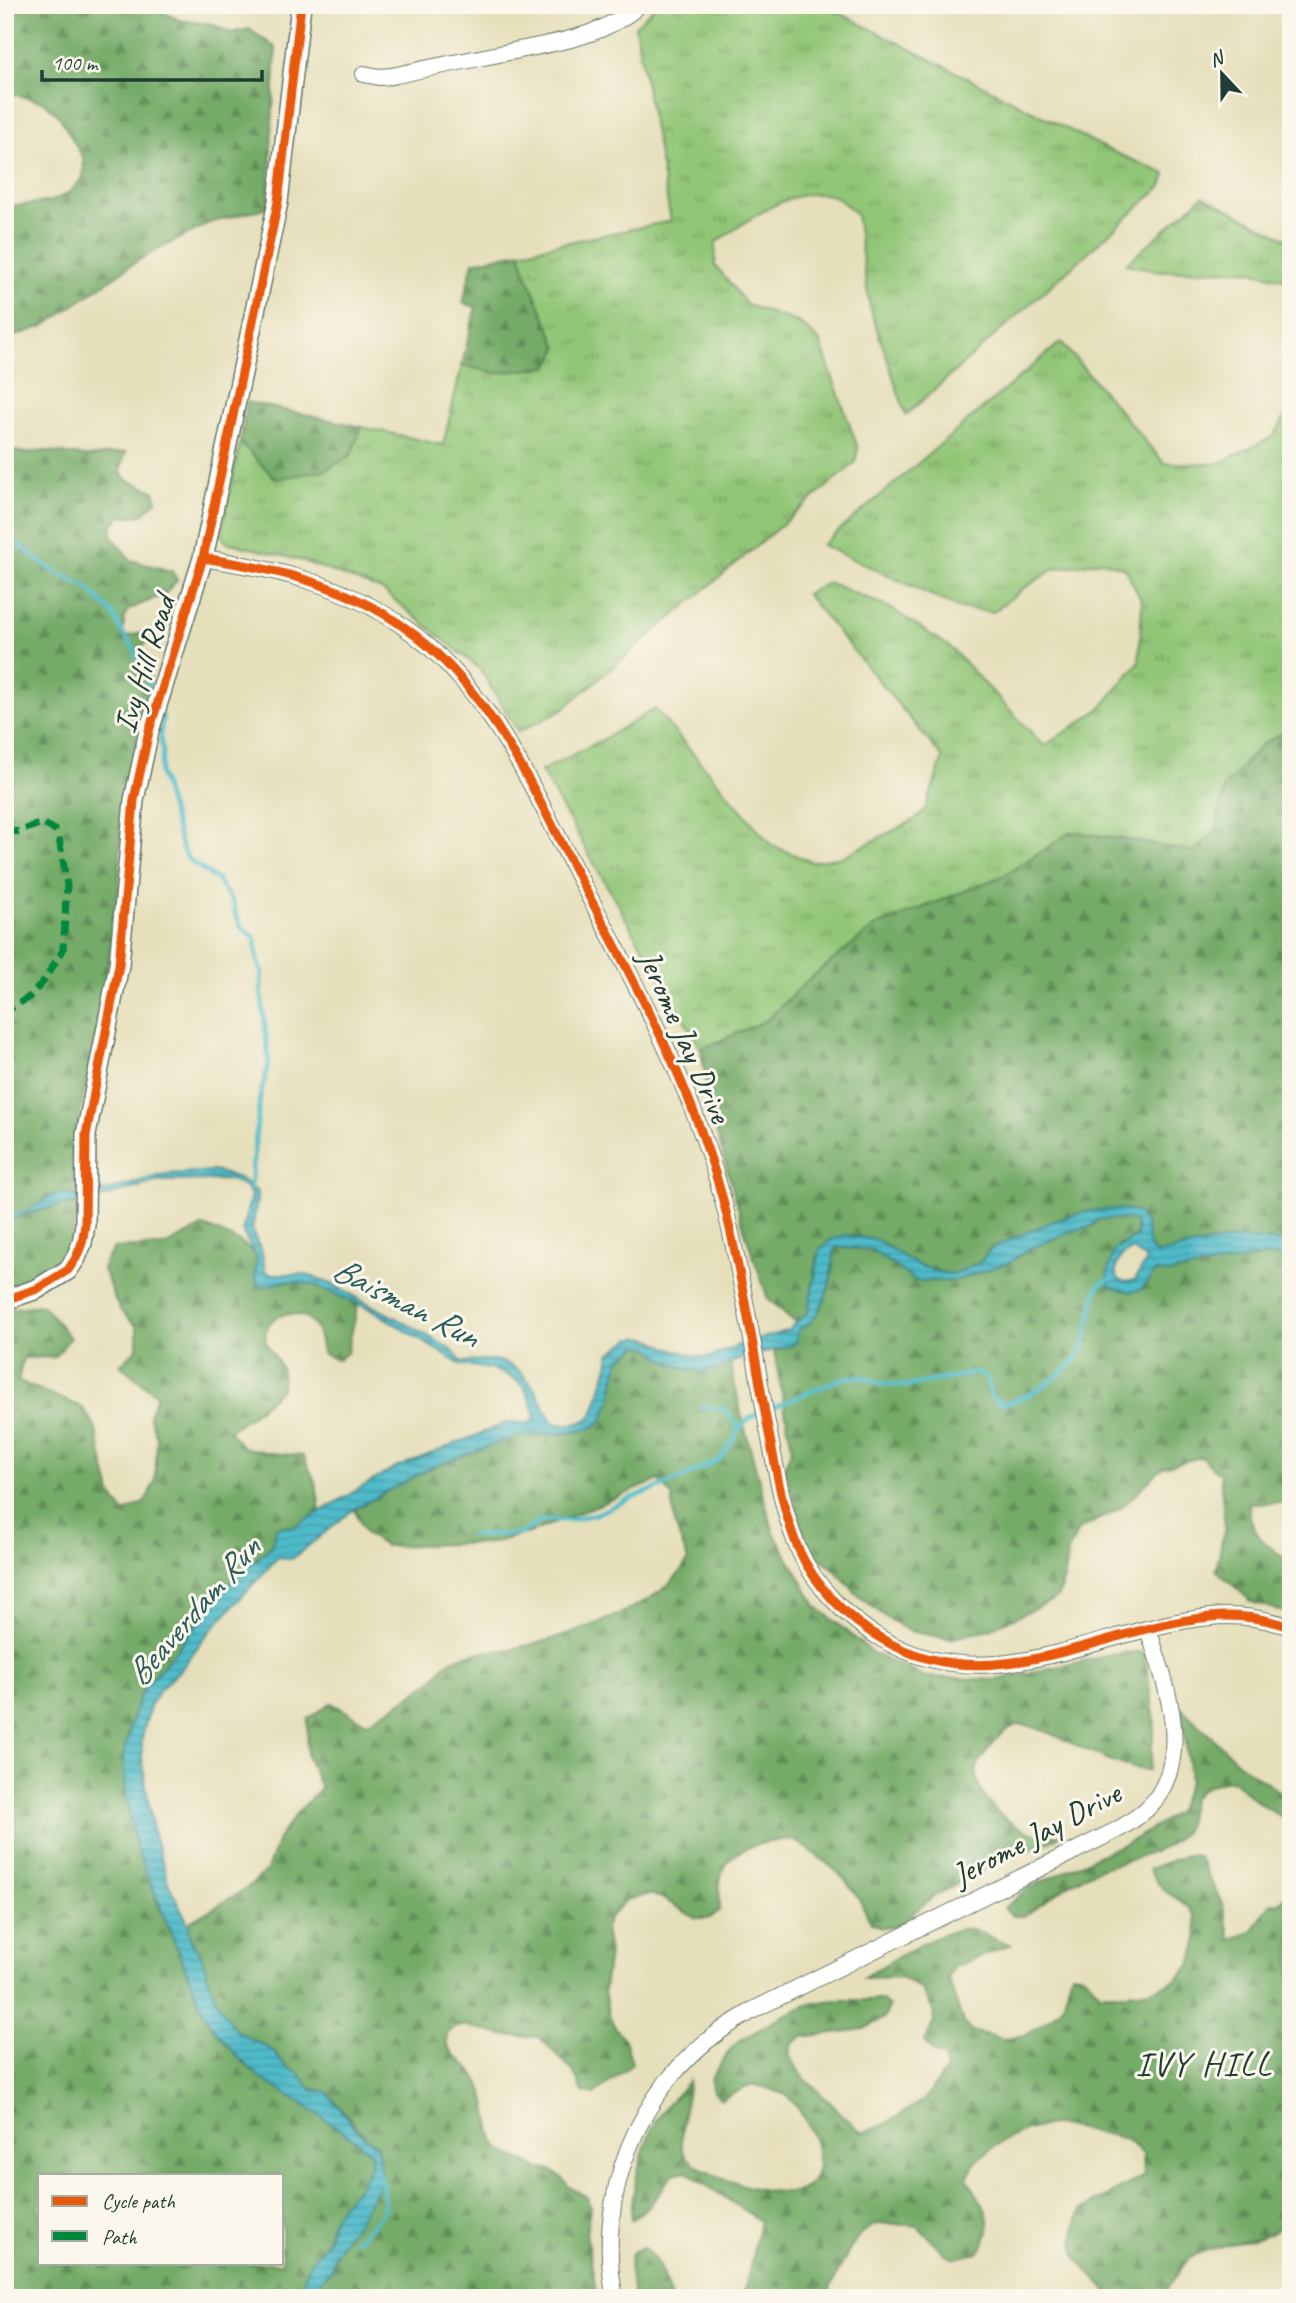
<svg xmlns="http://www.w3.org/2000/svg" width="1296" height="2303" viewBox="0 0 1296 2303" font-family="Caveat,sans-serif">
<defs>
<pattern id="grass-tufts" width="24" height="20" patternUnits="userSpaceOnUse" patternTransform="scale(1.75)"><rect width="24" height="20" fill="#92c677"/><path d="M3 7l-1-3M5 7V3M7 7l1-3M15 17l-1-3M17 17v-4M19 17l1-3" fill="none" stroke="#77a262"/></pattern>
<pattern id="forest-firs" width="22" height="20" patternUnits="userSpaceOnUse" patternTransform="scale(1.75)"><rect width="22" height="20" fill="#75ab68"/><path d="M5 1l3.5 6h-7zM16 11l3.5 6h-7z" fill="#5f8c56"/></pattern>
<pattern id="water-rules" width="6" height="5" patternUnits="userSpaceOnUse" patternTransform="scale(1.75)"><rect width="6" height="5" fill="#50bccb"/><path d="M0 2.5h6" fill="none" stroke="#429aa6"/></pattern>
</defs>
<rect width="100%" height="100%" fill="#fbf7ec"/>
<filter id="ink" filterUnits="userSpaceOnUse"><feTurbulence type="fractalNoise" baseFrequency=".0143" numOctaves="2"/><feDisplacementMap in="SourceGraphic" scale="14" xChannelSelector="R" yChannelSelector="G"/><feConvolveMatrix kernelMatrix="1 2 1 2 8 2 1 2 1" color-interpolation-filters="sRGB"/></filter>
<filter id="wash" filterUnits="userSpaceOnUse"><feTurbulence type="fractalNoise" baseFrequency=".00686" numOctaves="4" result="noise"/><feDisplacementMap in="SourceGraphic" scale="28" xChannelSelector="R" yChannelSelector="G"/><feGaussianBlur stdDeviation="1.57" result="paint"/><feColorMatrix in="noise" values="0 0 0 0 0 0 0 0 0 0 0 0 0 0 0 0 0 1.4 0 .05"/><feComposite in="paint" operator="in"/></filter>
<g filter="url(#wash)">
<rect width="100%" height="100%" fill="#e6dfbb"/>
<g fill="url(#grass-tufts)" stroke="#588256" stroke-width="2">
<path d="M657,5H824L1109,150L1166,174L1162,186L906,415L870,308L856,214C849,208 838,196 830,195C789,187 748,221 716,242L715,265L747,305L800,323L820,342L858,448L855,463L562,710L518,732L480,669L382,590L303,561L226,542L221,535L240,442L276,479L351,455L362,427L443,445L462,365L497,373L527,275L520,252L671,221L635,26Z"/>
<polygon points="1203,196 1291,241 1291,281 1247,270 1160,271 1126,264"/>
<polygon points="1061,342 1164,463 1217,464 1273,437 1291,407 1291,728 1261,746 1224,788 1216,831 1193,852 1124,839 1071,832 1005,875 874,927 808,980 767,1020 701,1049 541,771 600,741 655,709 771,845 812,862 842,857 916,819 925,810 943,758 806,594 828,582 890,608 950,647 1044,746 1101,708 1139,662 1142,602 1125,568 1102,561 1054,569 1023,589 993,612 959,608 822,545"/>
</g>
<g fill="url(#forest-firs)" stroke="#4a744e" stroke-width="2" fill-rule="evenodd">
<polygon points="5,5 148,5 179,20 212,24 230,33 249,29 276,48 268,207 209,223 140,259 44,326 5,339 5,200 14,206 53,201 70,192 83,178 84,159 59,116 44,102 5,92"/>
<polygon points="520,252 527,276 558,348 548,367 497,373 462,365 476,307 463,303 473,262"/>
<polygon points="247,402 362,427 351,455 326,470 276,479 240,442"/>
<polygon points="5,449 24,453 47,451 88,457 126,452 120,471 125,479 154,491 157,501 142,515 120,517 112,525 112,536 130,560 172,571 177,580 165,594 128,610 124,619 123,638 148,631 150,640 134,652 151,679 121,808 119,889 101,1011 71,1158 77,1214 66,1260 38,1279 5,1289"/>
<polygon points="1291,728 1291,1242 1247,1239 1210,1243 1156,1254 1147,1242 1147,1234 1132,1211 1026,1234 990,1250 980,1263 974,1267 952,1274 934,1271 916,1264 876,1240 845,1235 818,1255 808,1312 803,1318 795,1322 768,1299 745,1232 710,1110 701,1049 767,1020 808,980 874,927 1005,875 1071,832 1124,839 1193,852 1216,831 1224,788 1261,745"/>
<path d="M1106,1218L1130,1219L1136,1224L1137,1236L1118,1246L1107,1280L1142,1289L1155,1272L1169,1273L1265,1256L1291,1257V1503H1249C1248,1533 1267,1547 1291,1562V1614L1252,1602L1216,1570L1225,1526L1220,1474L1201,1457L1163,1467L1121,1508L1078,1530L1068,1552L1065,1576L1057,1598L990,1629L950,1639L909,1631L887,1618L859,1596L837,1572L809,1549L784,1468L792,1448L774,1351C789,1347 787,1337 798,1330C801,1327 805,1327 808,1324C827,1308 834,1274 834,1251L837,1247L872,1250L916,1281L957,1280L1010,1262L1027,1250L1072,1231L1092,1226L1099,1219Z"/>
<path d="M204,1226C221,1234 249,1242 257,1257L255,1276L267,1286C299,1274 329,1290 358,1304L347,1353L338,1360L322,1353C320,1342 319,1330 311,1322C299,1309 270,1312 266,1331C262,1349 279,1356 282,1371C283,1376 282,1383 282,1388L254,1413L229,1431L243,1447L269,1453L303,1456L316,1483L320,1512L294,1527L281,1526L270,1547L237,1575L166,1663L146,1685L139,1698L132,1720L123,1757L126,1793L133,1835L156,1899L208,2021L238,2057L262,2079L294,2098L354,2139L372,2154L371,2166L361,2184L343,2203L331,2223L327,2242L310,2263L297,2298H5V1309L43,1305L70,1338L55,1357L23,1358L18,1381L82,1407L95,1427L111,1494L124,1513L145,1502L155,1481L157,1437L149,1416L157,1395L120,1365L137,1349V1327L119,1309L102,1267L114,1248L164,1246ZM40,2175H282V2263H40Z"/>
<path d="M644,1345C651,1348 656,1354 662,1358C683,1373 708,1374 730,1362L741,1414L773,1531L816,1606L874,1654L926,1677L996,1680L1125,1652H1144L1155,1722L1149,1770C1120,1770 1074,1742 1044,1731C1037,1729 1026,1723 1018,1725C1003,1728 992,1745 983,1756C961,1785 1000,1818 1024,1830C1035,1835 1049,1836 1061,1835L1050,1842L1003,1859L934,1896L903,1922L893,1927L881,1928L870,1922C858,1891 841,1872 813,1853C808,1849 801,1843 795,1841C787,1838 776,1841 768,1842C724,1851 717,1867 720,1910L710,1918H695L662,1898L650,1894L626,1900L609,1918L605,1929L609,1953L604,1990L608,2012L612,2022L626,2043L632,2064L594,2095L583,2092L573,2071L539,2037L502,2035L468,2026H456L447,2034V2045L454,2055L471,2070L483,2089L493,2137L498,2148L539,2169L550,2170L561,2177L568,2186L587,2197L590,2208L586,2232L597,2298H312L322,2278L332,2269L335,2252L354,2227L379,2186L369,2141L327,2092L311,2089L292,2070L285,2066L273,2051L236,2031L226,2018L215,1998L190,1935L188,1923L246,1889L267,1870L278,1839L296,1814L321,1788L307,1756L308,1719L331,1703L367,1723C390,1709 414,1696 434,1678C440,1673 444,1663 452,1660C473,1650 498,1652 520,1647C562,1639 634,1613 667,1586C676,1579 682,1570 688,1561L675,1524L672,1496L659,1480L532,1532L491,1543L385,1546L366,1534L354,1509L434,1466L517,1436L571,1433L610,1403L619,1360L638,1346Z"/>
<path d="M1182,1709L1241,1765L1291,1800V1824L1251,1797L1234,1780C1220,1780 1199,1786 1192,1800C1187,1812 1191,1825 1181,1835C1157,1859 1116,1860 1087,1874C1065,1885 1044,1903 1024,1916H1012L1004,1908L1030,1887L1137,1838L1177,1812L1190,1780Z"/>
<path d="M1187,1855L1198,1856L1223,1905L1230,1939L1252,1932L1270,1904L1281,1902L1291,1890V2213C1273,2249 1214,2238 1188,2260C1182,2265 1179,2273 1175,2278C1170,2285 1166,2289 1166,2298H1110C1107,2290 1103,2286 1097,2280C1069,2255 1069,2244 1081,2210L1144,2176L1143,2154C1137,2149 1132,2143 1126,2140C1119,2136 1059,2124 1051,2125C1022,2128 975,2150 967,2179C983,2204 1000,2224 978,2253L955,2258L944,2253L918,2226C906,2225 892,2223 879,2224C855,2227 841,2269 830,2288L834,2298H736L745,2290L760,2221L685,2171L673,2174L650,2205L631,2220C631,2194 643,2141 657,2119C665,2105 678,2093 689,2081C687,2099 678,2135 683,2151C692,2175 778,2200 801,2190C836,2174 809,2115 788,2097C781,2090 763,2088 753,2084L721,2099L712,2089L711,2078L731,2049L739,2041L781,2017L812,2003L835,2000H881L889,2007L884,2018L864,2029L802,2037L792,2044L789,2054L801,2075L862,2133L884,2125L925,2099L946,2069L944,2057L933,2052L925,2042L934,2021L933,2010L921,1989L900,1977L862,1978C885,1965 947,1925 971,1929C986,1931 993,1943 1012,1944L953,1967L948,1978L963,2023L971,2031L1004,2039L1026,2035L1056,2014L1063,2005L1072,1973L1084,1975L1100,1993C1141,1995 1198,1990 1197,1935C1196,1926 1197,1917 1191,1910C1185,1902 1173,1897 1165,1891C1158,1885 1154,1876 1149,1869Z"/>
<path d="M642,2247C659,2259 664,2279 671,2298H633L629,2264L632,2253Z"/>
</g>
<path fill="url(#water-rules)" stroke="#387c80" stroke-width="2" fill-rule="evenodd" d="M212,1171C234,1175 242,1177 258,1193L252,1231L262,1253L265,1270L269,1274H304L326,1281L413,1327L451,1350L462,1362C472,1362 481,1360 491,1360C525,1362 539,1396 552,1422C563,1427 586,1426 593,1413C598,1403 600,1391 603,1381C607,1371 609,1364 610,1354L630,1339L640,1337L651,1339L670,1349L696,1356L710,1357L739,1345L790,1330C793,1321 802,1320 808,1312L820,1249L831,1240L845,1235L876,1240L916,1264L934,1271L952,1274L980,1263L990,1250L997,1245C1040,1228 1068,1210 1115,1209C1124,1209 1134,1209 1140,1216C1152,1228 1142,1243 1156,1254L1210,1243L1239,1239L1291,1242V1257L1265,1256L1169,1273L1155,1272L1142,1289L1131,1292L1110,1286L1107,1275L1114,1250L1137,1236L1136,1224L1130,1219H1099L1092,1226L1072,1231L1027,1250L1010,1262L957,1280L916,1281L872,1250L837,1247C833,1252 834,1256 833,1262C830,1286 823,1321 798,1330L796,1343L793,1345L742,1358L717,1369L701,1372L678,1366L663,1359L648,1347L638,1346L619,1360L610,1403L602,1421L594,1427L571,1433L517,1436L434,1466L354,1509L292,1559L278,1557L204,1638L183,1667L160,1689L151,1703L142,1737V1758L153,1831L169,1885L188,1923L192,1943L200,1952L215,1998L236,2031L273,2051L285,2066L299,2074L312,2090L327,2092C342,2110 357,2135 377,2145L381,2170L379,2186L354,2227L335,2252L332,2269L322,2278L312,2298H297L310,2263L327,2242L331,2223L343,2203L361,2184L371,2166L372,2154L354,2139L294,2098L262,2079L238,2057L208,2021L194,1990L140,1857L133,1835L126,1793L123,1757L132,1720L139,1698L146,1685L166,1663L231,1582L271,1547L277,1527H294L393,1469L507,1423H530L535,1418V1414C532,1405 529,1396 524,1388C512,1370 480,1367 461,1365L374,1311L315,1285L285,1281L267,1286L258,1285L255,1276L257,1257L242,1231L251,1195L245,1186L231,1180L159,1181L97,1199L44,1209L5,1221V1213L25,1212L53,1195L62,1193L72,1196L99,1193L165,1174ZM1133,1250L1147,1260L1135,1280C1108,1290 1112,1255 1133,1250Z"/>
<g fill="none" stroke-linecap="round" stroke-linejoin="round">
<g stroke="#50bccb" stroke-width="4.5">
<polyline points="5,535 52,570 86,586 113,614 124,635 135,650 141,673 150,685"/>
<polyline points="163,716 160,737 163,752 160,773 182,848 189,860 217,880 233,903 235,913 241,926 255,938 257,958 262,971 261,990 269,1063 260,1097 250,1188"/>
<polyline points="701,1407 724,1409 739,1428"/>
<path d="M471,1536L520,1534L542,1520H569L596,1514L631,1498L674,1482L719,1460L734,1439L739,1428L751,1417L840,1379L860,1376L883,1384L906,1386L976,1373L987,1378C989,1386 989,1397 998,1402C1012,1410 1069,1371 1077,1358C1088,1342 1091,1309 1097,1289L1100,1284L1111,1279"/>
<path d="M355,2240C379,2220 393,2210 379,2177"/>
</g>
</g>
</g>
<g filter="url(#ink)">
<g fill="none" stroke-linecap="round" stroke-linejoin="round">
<defs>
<g id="minor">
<path d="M364,74L379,77L392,76C431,67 470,60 509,52C553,43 604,37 639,5"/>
<path d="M203,558C275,569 344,584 404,627C491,688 533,790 581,881C638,989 698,1096 727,1216C743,1283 754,1351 766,1418C774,1458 782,1511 798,1548C814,1585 847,1619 882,1639C991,1704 1100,1627 1211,1617C1238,1614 1266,1619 1291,1627"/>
<path d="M615,2298C594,2197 637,2088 723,2029C733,2022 744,2016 755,2009L1117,1830C1131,1822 1145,1813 1155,1800C1192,1750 1165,1682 1148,1629"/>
</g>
<polyline id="tertiary" points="5,1300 37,1289 68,1270 76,1258 82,1243 85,1225 86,1135 119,965 134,800 149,731 203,558 278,202 301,5"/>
</defs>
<use href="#minor" stroke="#657663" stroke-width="18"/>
<use href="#tertiary" stroke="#657663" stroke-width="22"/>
<use href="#minor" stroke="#fff" stroke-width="16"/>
<use href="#tertiary" stroke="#fff" stroke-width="19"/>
<polyline stroke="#00873e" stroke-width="7" stroke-dasharray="14 7" stroke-linecap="butt" points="5,829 18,832 42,823 55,830 59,838 67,885 63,950 43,982 29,997 5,1012"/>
<defs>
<g id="cycleway">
<path d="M203,558C275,569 344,584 404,627C491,688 533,790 581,881C638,989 698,1096 727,1216C743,1283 754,1351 766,1418C774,1458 782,1511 798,1548C814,1585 847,1619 882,1639C991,1704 1100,1627 1211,1617C1238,1614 1266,1619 1291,1627"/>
<polyline points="5,1300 37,1289 68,1270 76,1258 82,1243 85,1225 86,1135 119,965 134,800 149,731 203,558 278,202 301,5"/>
</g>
</defs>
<use href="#cycleway" stroke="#fbf7ec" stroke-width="13"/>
<use href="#cycleway" stroke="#e8590c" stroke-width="9"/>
</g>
</g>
<g text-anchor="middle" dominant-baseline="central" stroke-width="6" stroke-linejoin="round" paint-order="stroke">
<g font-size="33" fill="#1f3d34" stroke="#fbf7ec">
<text transform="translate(144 664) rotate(-73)">Ivy Hill Road</text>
<text transform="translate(685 1036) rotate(66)">Jerome Jay Drive</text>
<text transform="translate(1036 1834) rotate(-28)">Jerome Jay Drive</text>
</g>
<g font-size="35" font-style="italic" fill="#2b5d5a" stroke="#fbf7ec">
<text transform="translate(406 1302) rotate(27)">Baisman Run</text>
<text transform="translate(193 1611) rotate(-49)">Beaverdam Run</text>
</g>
<g font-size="35" letter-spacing="2" fill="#1f3d34" stroke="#fbf7ec">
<text x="1204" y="2063">IVY HILL</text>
</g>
</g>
<rect width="1296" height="2303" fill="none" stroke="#fbf7ec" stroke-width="28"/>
<rect x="38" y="2174" width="245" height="91" fill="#fbf7ec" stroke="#a3ada2" stroke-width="2"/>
<rect x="52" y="2196" width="35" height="10" fill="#e8590c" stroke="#a3ada2" stroke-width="2"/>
<text x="102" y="2208" font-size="21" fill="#1f3d34">Cycle path</text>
<rect x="52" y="2231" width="35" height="10" fill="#00873e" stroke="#a3ada2" stroke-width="2"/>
<text x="102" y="2244" font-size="21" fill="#1f3d34">Path</text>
<g transform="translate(1222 74) rotate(338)" stroke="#fbf7ec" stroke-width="5" paint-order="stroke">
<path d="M0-5L12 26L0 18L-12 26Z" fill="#1f3d34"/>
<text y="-10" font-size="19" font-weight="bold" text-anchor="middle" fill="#1f3d34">N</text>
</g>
<path d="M42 70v10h220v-10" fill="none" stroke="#1f3d34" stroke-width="3.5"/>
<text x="52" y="70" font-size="21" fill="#1f3d34" stroke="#fbf7ec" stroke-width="5" paint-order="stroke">100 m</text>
</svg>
